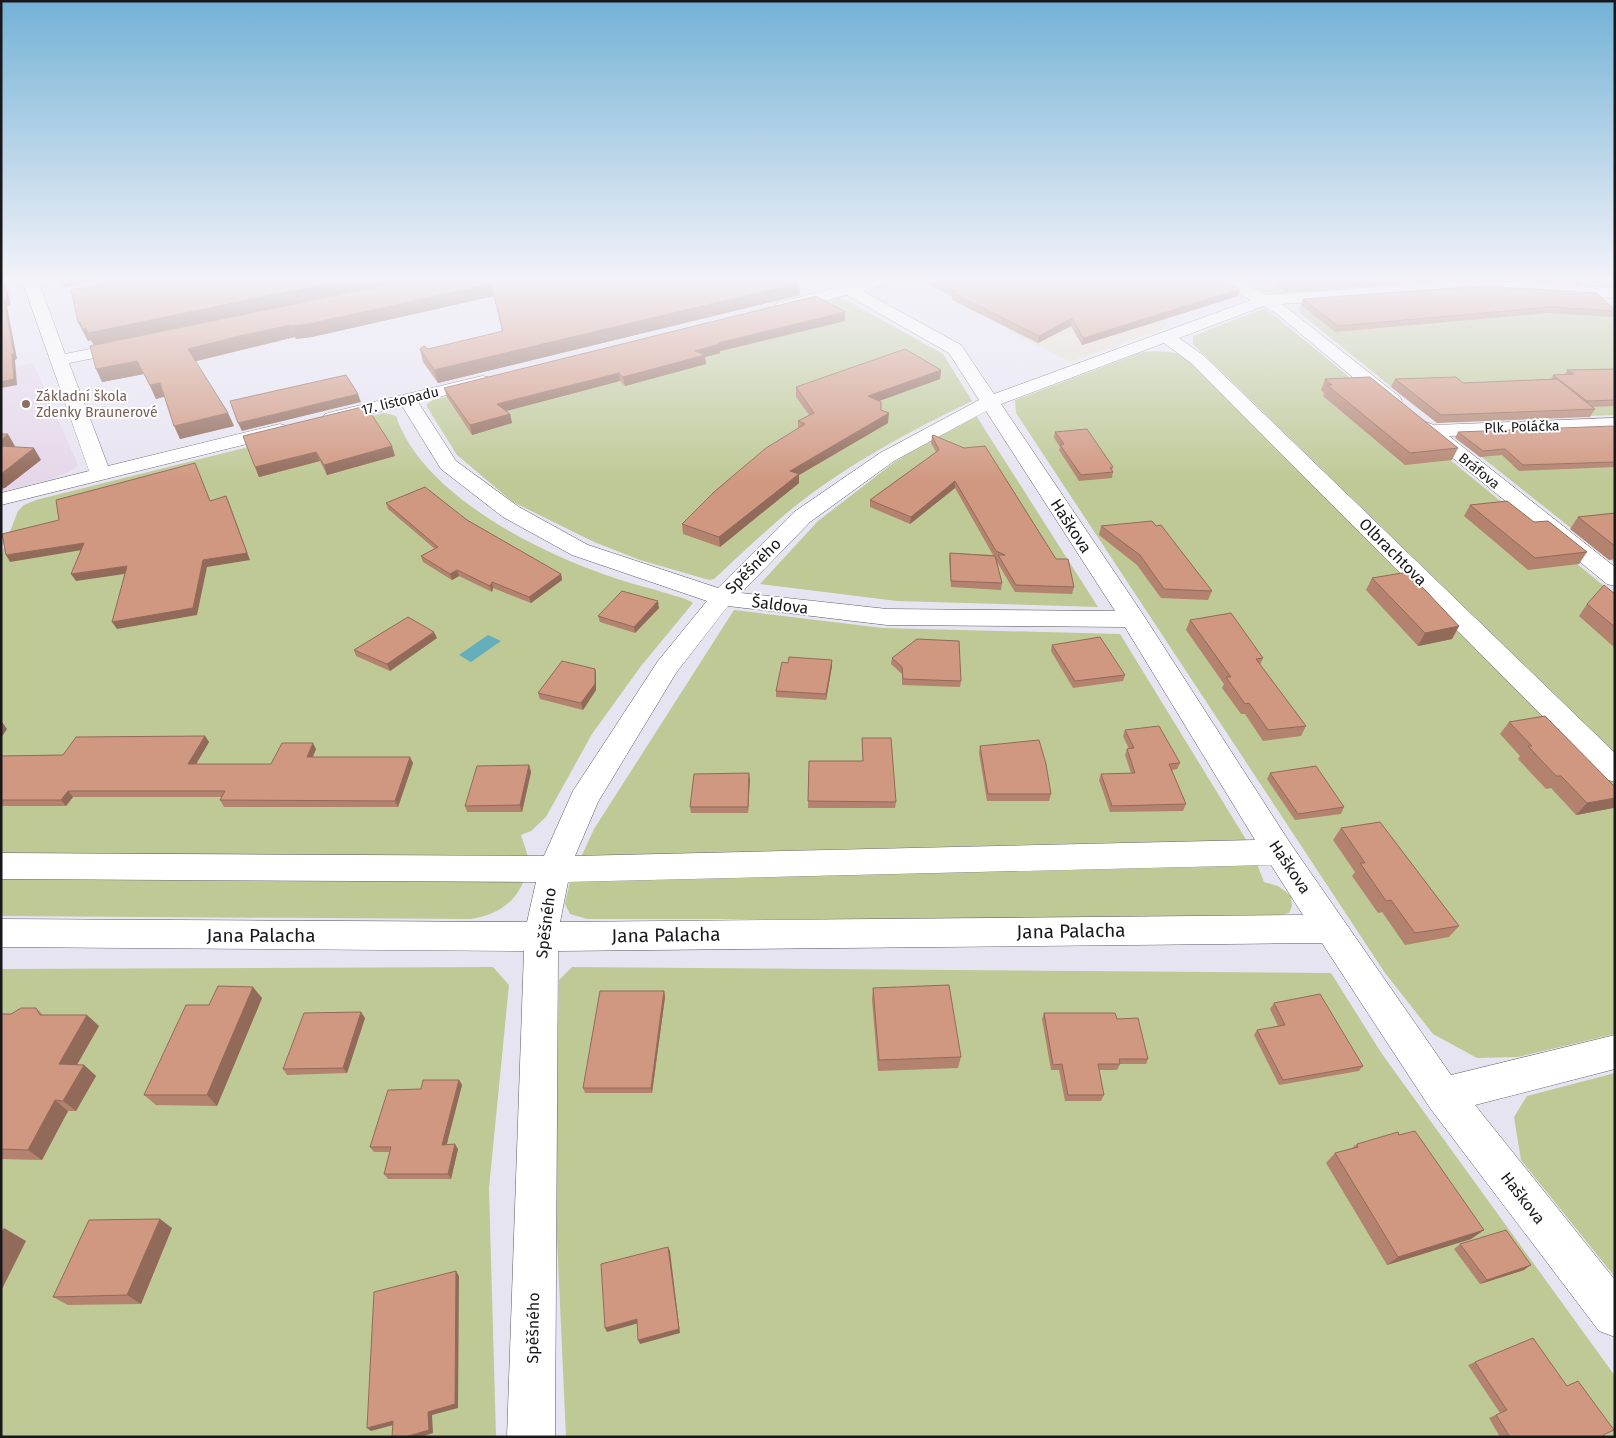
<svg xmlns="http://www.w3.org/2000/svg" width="1616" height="1438" viewBox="0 0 1616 1438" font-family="'Fira Sans',sans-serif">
<rect width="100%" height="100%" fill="#e7e4f1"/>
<polygon fill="#e5dcc7" points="1044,280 1144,280 1168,327 1070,362 1008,330 1084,302"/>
<polygon fill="#e5d7e9" points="33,363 78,465 69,472 48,480 1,492 1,370"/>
<g fill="#bec995">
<polygon points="1234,280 1470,280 1281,295 1268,293"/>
<polygon points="1600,298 1615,307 1615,415 1453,421 1424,413 1301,314 1298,308 1305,304"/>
<path d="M837,299L846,300L943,354L972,401C920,426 869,453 822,486C783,513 749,547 714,579L709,580L640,560L594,542L513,502L457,455L427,407V404L433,400Z"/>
<polygon points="1265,308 1615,595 1615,753 1193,344 1193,336"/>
<polygon points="1158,351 1176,353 1192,359 1615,784 1615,1034 1518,1057 1477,1058 1433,1034 1385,973 1016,413 1015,400 1143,352"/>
<path d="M384,413L396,416C421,492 532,549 603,574C624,582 647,587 669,594C677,597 687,598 693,603L641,666L592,734L546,817L531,831L521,835C523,842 528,853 528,861C525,895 504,914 471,919L1,916V555L18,511L24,505L36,500Z"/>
<polygon points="975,414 1098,607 897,601 760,584 818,521 896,461"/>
<polygon points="1615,431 1615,563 1474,451"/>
<polygon points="734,610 883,628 1120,634 1250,846 1264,882 1278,886 1291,896 1292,906 1289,913 1267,919 587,919 570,914 565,904 570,881 594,829"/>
<polygon points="493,967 509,985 489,1188 496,1437 1,1437 1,969"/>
<polygon points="572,967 1331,973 1382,1054 1615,1376 1615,1437 566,1437 555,1194 559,980"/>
<polygon points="1615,1073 1615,1277 1521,1160 1514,1117 1527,1096"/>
</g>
<polygon fill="#64afbb" points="488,635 501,641 471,662 459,655"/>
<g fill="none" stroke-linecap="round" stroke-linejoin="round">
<defs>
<g id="street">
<polygon points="22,280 38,280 65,354 129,341 135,342 138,346 135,350 69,363 108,466 280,424 287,426 290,430 287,434 1,505 1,493 89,471"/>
<path d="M825,280H844L851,284L866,280H893L891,283L863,291L961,345L994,394L1251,300L1215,283L1213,280H1234L1267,295L1478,280L1615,288V298L1479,290L1282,304L1400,397L1402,401L1400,405L1393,407L1386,405L1277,314L1264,306L1179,338L1203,355L1615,753V782L1605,779L1191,363L1164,343L1001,404L1142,613L1290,843L1451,1075L1615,1035V1069L1475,1105L1615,1280V1337L1599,1331L1430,1108L1322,943L558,951L555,1437H507L524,951L1,947V919L527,922L536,882L1,879V853L544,856L573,791L658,661L707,601L572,555L503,517L441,469L402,406L332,424L325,422L322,418L325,414L332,412L482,376L488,377L491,381L488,385L418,402L456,461L519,507L588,545L718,588L794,512L880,453L979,400L949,353L847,295L783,311L777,309L775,306L777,303L835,288ZM986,411L1115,611L887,609L741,593L810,522L894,461ZM728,606L887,625L1125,627L1255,840L575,856L598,802L676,673ZM1271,865L1303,915L560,922L568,882Z"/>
<polygon points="1615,418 1615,430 1449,436 1615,567 1615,586 1607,584 1416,428 1419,424 1426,422 1434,425"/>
</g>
</defs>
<use href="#street" stroke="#5e5c67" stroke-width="1"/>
<use href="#street" fill="#fff" fill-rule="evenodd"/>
</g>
<g fill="#b4836f">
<polygon points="117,280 406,280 175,329 412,280 800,295 438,383 423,362 420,349 428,349 502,332 494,296 312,337 296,339 295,337 244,349 195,361 228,413 234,426 180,439 164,396 156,399 144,374 102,382 94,346 91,340 88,341 78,322"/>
<polygon points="921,280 1102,280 1100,281 1240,289 1238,296 1082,345 1071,326 1038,343 952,300 952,297"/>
<polygon points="1270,280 1446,280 1285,292"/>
<polygon points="1517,280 1582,280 1580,284"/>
<polygon points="1482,286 1615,311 1615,312 1612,317 1548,313 1335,332 1301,305 1303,299"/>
<polygon points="845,321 720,351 720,353 705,357 706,364 625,386 620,381 506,411 510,414 512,423 472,435 447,397 444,388"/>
<polygon points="1615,369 1615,406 1593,407 1595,409 1590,417 1437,423 1391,387 1395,379 1463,383 1551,379 1553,375 1565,375 1567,370"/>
<polygon points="941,370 940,379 879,401 881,410 888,423 799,475 799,483 720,547 683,534 682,524 798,429 798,421 809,415 796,397 796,387"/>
<polygon points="1325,379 1458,448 1452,460 1405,465 1323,396 1324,393 1321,390"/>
<polygon points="1615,428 1615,467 1519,471 1502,455 1480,457 1455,438 1458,432"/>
<polygon points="1055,432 1113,467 1112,470 1113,472 1112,478 1079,481 1059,450 1060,447 1054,438"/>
<polygon points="243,436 395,456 327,475 320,461 259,477"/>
<polygon points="932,436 1074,587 1072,594 1015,592 997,562 1002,583 1001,590 951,587 949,559 950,553 993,555 955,488 910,524 870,507 870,500 936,452 931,443"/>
<polygon points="386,503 467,520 561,574 562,580 531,603 493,588 492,592 459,576 452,580 423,562 421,556 435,549 388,509"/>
<polygon points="1470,505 1534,522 1587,552 1579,564 1528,570 1464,516"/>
<polygon points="1615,513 1615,559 1609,560 1570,529 1578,517"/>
<polygon points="1101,526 1212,591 1208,600 1161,598 1137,565 1099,535"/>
<polygon points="1372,578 1459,626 1452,639 1418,646 1366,590"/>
<polygon points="1615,594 1615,648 1579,616 1587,604"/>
<polygon points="659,608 635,633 600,622 598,616"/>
<polygon points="1190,620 1263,658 1260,665 1306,726 1301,736 1263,741 1245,714 1241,714 1222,688 1224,684 1186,630"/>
<polygon points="437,638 390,671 356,656 354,650"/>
<polygon points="1052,645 1125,675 1123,681 1073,688 1051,651"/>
<polygon points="892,658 961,681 960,687 902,685 902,674 891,664"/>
<polygon points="832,660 832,666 826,700 776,697 776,691 788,663"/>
<polygon points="595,669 596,675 596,690 583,710 540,699 538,693"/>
<polygon points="1509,722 1613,808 1576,815 1551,788 1546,789 1518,759 1520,756 1500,734"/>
<polygon points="1125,730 1180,763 1177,769 1172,770 1186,804 1183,811 1110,812 1099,780 1101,774 1131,773 1125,755 1127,749 1129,749 1123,736"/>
<polygon points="205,736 209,742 196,764 271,764 316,749 313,757 413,763 398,807 224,807 220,800 222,797 73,797 66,806 1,806 1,756 63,755"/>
<polygon points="862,738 896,802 895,808 808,808 809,761 863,761"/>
<polygon points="980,746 1051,794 1049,801 987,801 979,753"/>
<polygon points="529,765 531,772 522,812 467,812 465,806"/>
<polygon points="749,773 748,813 691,813 690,807"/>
<polygon points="1270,773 1344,807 1341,814 1295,820 1267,779"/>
<polygon points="1341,828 1459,926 1449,937 1405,945 1382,912 1378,913 1352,876 1355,872 1333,840"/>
<polygon points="873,988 961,1057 958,1068 878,1071 872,1000"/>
<polygon points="664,991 665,997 652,1093 585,1093 583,1088"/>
<polygon points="262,998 217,1106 156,1105 144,1095"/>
<polygon points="1274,1003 1363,1066 1359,1071 1279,1085 1254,1035 1257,1030 1278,1026 1270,1009"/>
<polygon points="36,1008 43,1015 99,1026 77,1065 84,1065 96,1076 76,1111 68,1111 42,1160 1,1159 1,1014 11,1014"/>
<polygon points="1044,1013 1117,1019 1148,1059 1146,1064 1120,1064 1117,1070 1099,1070 1104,1095 1101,1101 1065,1101 1059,1070 1051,1070 1042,1019"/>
<polygon points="365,1018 347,1073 287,1075 283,1069"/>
<polygon points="459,1080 462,1085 447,1144 458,1149 451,1179 388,1179 384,1174 390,1152 374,1152 370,1147 421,1089"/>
<polygon points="1399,1135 1484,1230 1471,1239 1387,1265 1326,1163 1335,1153 1352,1148 1357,1144"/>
<polygon points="172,1228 141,1304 68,1305 53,1297"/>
<polygon points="1460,1244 1524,1270 1480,1284 1454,1249"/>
<polygon points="1475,1362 1603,1435 1604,1437 1500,1437 1489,1418 1500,1413 1468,1365"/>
</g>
<g fill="#926a5a">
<polygon points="3,280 5,280 11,305 7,306 17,359 15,360 17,385 1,388 1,382 12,354 4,300"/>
<polygon points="70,280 94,280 95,281 64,287 61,282"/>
<polygon points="345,280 406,280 94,346 91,340 88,341 78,322"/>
<polygon points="1089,280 1102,280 1084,289 1085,282"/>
<polygon points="799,283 800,295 438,383 434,370"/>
<polygon points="491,284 494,296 312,337 296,339 291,326"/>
<polygon points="1240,289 1238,296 1082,345 1083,338"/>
<polygon points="845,312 845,321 720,351 720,353 705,357 706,364 625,386 623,377 718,343"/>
<polygon points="1072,318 1071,326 1038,343 1039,336"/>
<polygon points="290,325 295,337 193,362 188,349"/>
<polygon points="137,361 144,374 102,382 96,369"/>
<polygon points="941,370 940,379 868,405 868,396"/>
<polygon points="619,373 620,381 499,413 497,404"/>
<polygon points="160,383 167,396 156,399 150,385"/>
<polygon points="358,394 361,402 242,431 238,423"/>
<polygon points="228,413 234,426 180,439 174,426"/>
<polygon points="889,413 888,423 799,475 799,483 720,547 719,537 790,471"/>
<polygon points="510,414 512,423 472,435 470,425"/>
<polygon points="8,434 15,446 1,457 1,440"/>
<polygon points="392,446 395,456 327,475 324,465"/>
<polygon points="34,448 41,460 5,488 1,489 1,474"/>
<polygon points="316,452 320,461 259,477 255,467"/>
<polygon points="955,481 955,488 910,524 911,517"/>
<polygon points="226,496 229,503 250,560 207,567 197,615 117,629 112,622"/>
<polygon points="84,543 88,549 10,562 6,555"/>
<polygon points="127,566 131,573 76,581 71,574"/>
<polygon points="457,570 459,576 452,580 450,574"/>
<polygon points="561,574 562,580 531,603 529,597"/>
<polygon points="492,582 493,588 492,592 490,586"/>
<polygon points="658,601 659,608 635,633 634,627"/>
<polygon points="1459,626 1452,639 1418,646 1425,633"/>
<polygon points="434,632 437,638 390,671 387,664"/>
<polygon points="832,660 832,666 826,700 826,694"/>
<polygon points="595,669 596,675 596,690 583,710 581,703"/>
<polygon points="2,722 7,729 1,738 1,724"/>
<polygon points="205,736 209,742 192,771 188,764"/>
<polygon points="313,743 316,749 310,763 307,757"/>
<polygon points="410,757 413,763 398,807 395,801"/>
<polygon points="529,765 531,772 522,812 520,805"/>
<polygon points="749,773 750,780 748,813 748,807"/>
<polygon points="68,791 73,797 66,806 61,800"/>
<polygon points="1615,798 1615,807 1613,808 1576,815 1587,803"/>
<polygon points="253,987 262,998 217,1106 207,1095"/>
<polygon points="664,991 665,997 652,1093 651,1088"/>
<polygon points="361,1012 365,1018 347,1073 343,1068"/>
<polygon points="87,1015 99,1026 71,1075 59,1064"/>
<polygon points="84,1065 96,1076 76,1111 63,1101"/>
<polygon points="459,1080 462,1085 445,1150 442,1145"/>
<polygon points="55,1100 68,1111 42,1160 28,1150"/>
<polygon points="455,1144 458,1149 451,1179 448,1174"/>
<polygon points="160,1219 172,1228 141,1304 127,1295"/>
<polygon points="4,1228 26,1241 1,1291 1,1232"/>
<polygon points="1484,1230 1471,1239 1387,1265 1398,1257"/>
<polygon points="668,1247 670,1251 680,1333 640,1344 638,1340"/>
<polygon points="1531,1265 1524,1270 1480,1284 1487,1280"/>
<polygon points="456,1271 459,1276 458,1408 432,1415 433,1433 421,1437 405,1437 428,1412"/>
<polygon points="637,1319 639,1323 607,1332 605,1328"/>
<polygon points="393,1421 397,1424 371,1431 367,1428"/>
</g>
<g fill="#d19881" stroke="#926a5a">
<polygon points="1,280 3,280 8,300 4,300 14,354 12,354 14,379 1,382"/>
<polygon points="117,280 345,280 88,333 86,328 82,329 80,321 78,322 71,290"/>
<polygon points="412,280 795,280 799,283 434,370 420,349 424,346 428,349 503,331 491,284 308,324 291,326 290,325 239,336 188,349 228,413 174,426 160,383 150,385 137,361 96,369 90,346"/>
<polygon points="935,280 1089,280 1085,282 1115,280 1221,280 1240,289 1083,338 1072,318 1039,336 953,293 957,292"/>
<polygon points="1284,280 1326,280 1288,283"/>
<polygon points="1482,286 1597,293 1615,311 1551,307 1338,326 1303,299"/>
<polygon points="816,296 845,312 718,343 720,344 695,351 705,355 623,377 619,373 497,404 510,414 470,425 444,388"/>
<polygon points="905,349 941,370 868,396 881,402 881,410 889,413 790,471 799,474 719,537 682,524 714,492 766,448 805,424 798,421 814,413 796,387"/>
<polygon points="1615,369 1615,400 1587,401 1553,375 1574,374 1567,370"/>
<polygon points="346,375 358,394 238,423 230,401"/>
<polygon points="1370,377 1458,448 1410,453 1327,385 1332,385 1325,379"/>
<polygon points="1456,377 1463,383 1557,379 1595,409 1441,415 1395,379"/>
<polygon points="366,406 392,446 324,465 316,452 255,467 243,436"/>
<polygon points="1613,426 1615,428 1615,462 1523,465 1505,449 1483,451 1458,432"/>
<polygon points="1087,429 1113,467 1110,468 1113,472 1081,475 1060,445 1064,444 1055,432"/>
<polygon points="1,434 8,434 1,440"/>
<polygon points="933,435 964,448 985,446 1056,559 1068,559 1074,587 1016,585 998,555 1005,555 996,551 955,481 911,517 870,500 939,450 932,436"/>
<polygon points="1,446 34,448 1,474"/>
<polygon points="195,463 210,501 226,496 247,553 203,560 193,608 112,622 127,566 71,574 84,543 6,555 2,534 59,520 56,500"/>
<polygon points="425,487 467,520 561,574 529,597 492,582 490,586 457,570 450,574 421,556 438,547 386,503"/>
<polygon points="1507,501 1534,522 1548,521 1587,552 1535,558 1470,505"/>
<polygon points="1615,513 1615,546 1578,517"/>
<polygon points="1152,521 1156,526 1161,525 1212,591 1164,589 1140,555 1101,526"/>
<polygon points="950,553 995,556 1002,583 951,581"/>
<polygon points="1408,572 1459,626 1425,633 1372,578"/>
<polygon points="1604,585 1615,594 1615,627 1587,604"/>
<polygon points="622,591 658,601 634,627 598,616"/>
<polygon points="1231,613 1263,658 1256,659 1306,726 1268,730 1249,703 1245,704 1226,677 1231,677 1190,620"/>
<polygon points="408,617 434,632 387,664 354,650"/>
<polygon points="1100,637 1125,675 1075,681 1052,645"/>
<polygon points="917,639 959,641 961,681 903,679 902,667 892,658"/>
<polygon points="789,657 832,660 826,694 776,691 782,662 788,663"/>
<polygon points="562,661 595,669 595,684 581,703 538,693"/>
<polygon points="1545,716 1615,787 1615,798 1587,803 1561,776 1556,776 1528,746 1532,746 1509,722"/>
<polygon points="1159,726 1180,763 1169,764 1186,804 1112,806 1101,774 1135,773 1127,749 1134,748 1125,730"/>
<polygon points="205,736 188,764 271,764 282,743 313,743 307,757 410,757 395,801 220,800 225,791 68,791 61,800 1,800 1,756 63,755 76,737"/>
<polygon points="862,738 891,738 896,802 808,801 809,761 863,761"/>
<polygon points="1039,740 1046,764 1051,794 988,794 980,746"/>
<polygon points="529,765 520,805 465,806 477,766"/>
<polygon points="1316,766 1344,807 1298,814 1270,773"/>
<polygon points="749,773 748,807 690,807 694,774"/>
<polygon points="1380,822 1459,926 1415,933 1391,900 1386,901 1360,863 1365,863 1341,828"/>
<polygon points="949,985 961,1057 879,1060 873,988"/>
<polygon points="218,986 253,987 207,1095 144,1095 186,1005 209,1005"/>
<polygon points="600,991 664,991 651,1088 583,1088"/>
<polygon points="1320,994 1363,1066 1283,1080 1257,1030 1285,1025 1274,1003"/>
<polygon points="21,1008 36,1008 40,1015 87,1015 59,1064 84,1065 63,1101 55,1100 28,1150 1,1149 1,1014 11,1014"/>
<polygon points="361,1012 343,1068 283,1069 304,1013"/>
<polygon points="1044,1013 1115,1013 1117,1019 1138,1018 1148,1059 1119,1059 1120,1064 1098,1064 1104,1095 1068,1095 1062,1064 1053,1065"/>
<polygon points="423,1080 459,1080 442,1145 455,1144 448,1174 384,1174 391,1147 370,1147 388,1090 421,1089"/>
<polygon points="1415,1131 1484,1230 1398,1257 1335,1153 1358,1147 1357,1144 1398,1132 1399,1135"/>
<polygon points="160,1219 127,1295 53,1297 89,1220"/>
<polygon points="1506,1230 1531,1265 1487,1280 1460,1244"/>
<polygon points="668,1247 679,1329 638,1340 637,1319 605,1328 601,1264"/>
<polygon points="456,1271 455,1404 428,1412 429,1430 405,1437 392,1437 393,1421 367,1428 374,1292"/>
<polygon points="1533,1338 1567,1386 1578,1381 1614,1430 1603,1435 1604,1437 1510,1437 1496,1415 1507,1410 1475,1362"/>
</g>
<linearGradient id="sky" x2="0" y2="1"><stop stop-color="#73b2d6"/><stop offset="0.58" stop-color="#f4f3f9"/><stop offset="1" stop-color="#f4f3f9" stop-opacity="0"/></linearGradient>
<rect width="1616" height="482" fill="url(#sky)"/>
<circle fill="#8d6e63" stroke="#fff" stroke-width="2" cx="26" cy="404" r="5"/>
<g text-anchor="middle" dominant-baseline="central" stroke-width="4" stroke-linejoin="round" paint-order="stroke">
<g font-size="14" fill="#785e54" stroke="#fff" text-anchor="start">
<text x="36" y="396">Základní škola<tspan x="36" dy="16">Zdenky Braunerové</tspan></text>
</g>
<g font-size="14" fill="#18171b" stroke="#fff">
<text transform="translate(400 401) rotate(-14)">17. listopadu</text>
<text transform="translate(1522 427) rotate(-2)">Plk. Poláčka</text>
<text transform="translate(1479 471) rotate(39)">Bráfova</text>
</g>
<g font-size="16" fill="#18171b" stroke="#fff">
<text transform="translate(1071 526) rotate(57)">Haškova</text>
<text transform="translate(1393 552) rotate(45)">Olbrachtova</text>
<text transform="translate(753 566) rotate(-45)">Spěšného</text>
<text transform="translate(780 605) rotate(7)">Šaldova</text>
<text transform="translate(1290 867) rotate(56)">Haškova</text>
<text transform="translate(546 923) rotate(-83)">Spěšného</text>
<text transform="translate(1523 1198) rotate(52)">Haškova</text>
<text transform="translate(533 1328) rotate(-89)">Spěšného</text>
</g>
<g font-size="19" fill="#18171b" stroke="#fff">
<text transform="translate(1071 931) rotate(-1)">Jana Palacha</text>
<text x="261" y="935">Jana Palacha</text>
<text transform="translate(666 935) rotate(-1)">Jana Palacha</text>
</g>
</g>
<rect width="1616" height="1438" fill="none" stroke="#18171b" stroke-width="5"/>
</svg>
